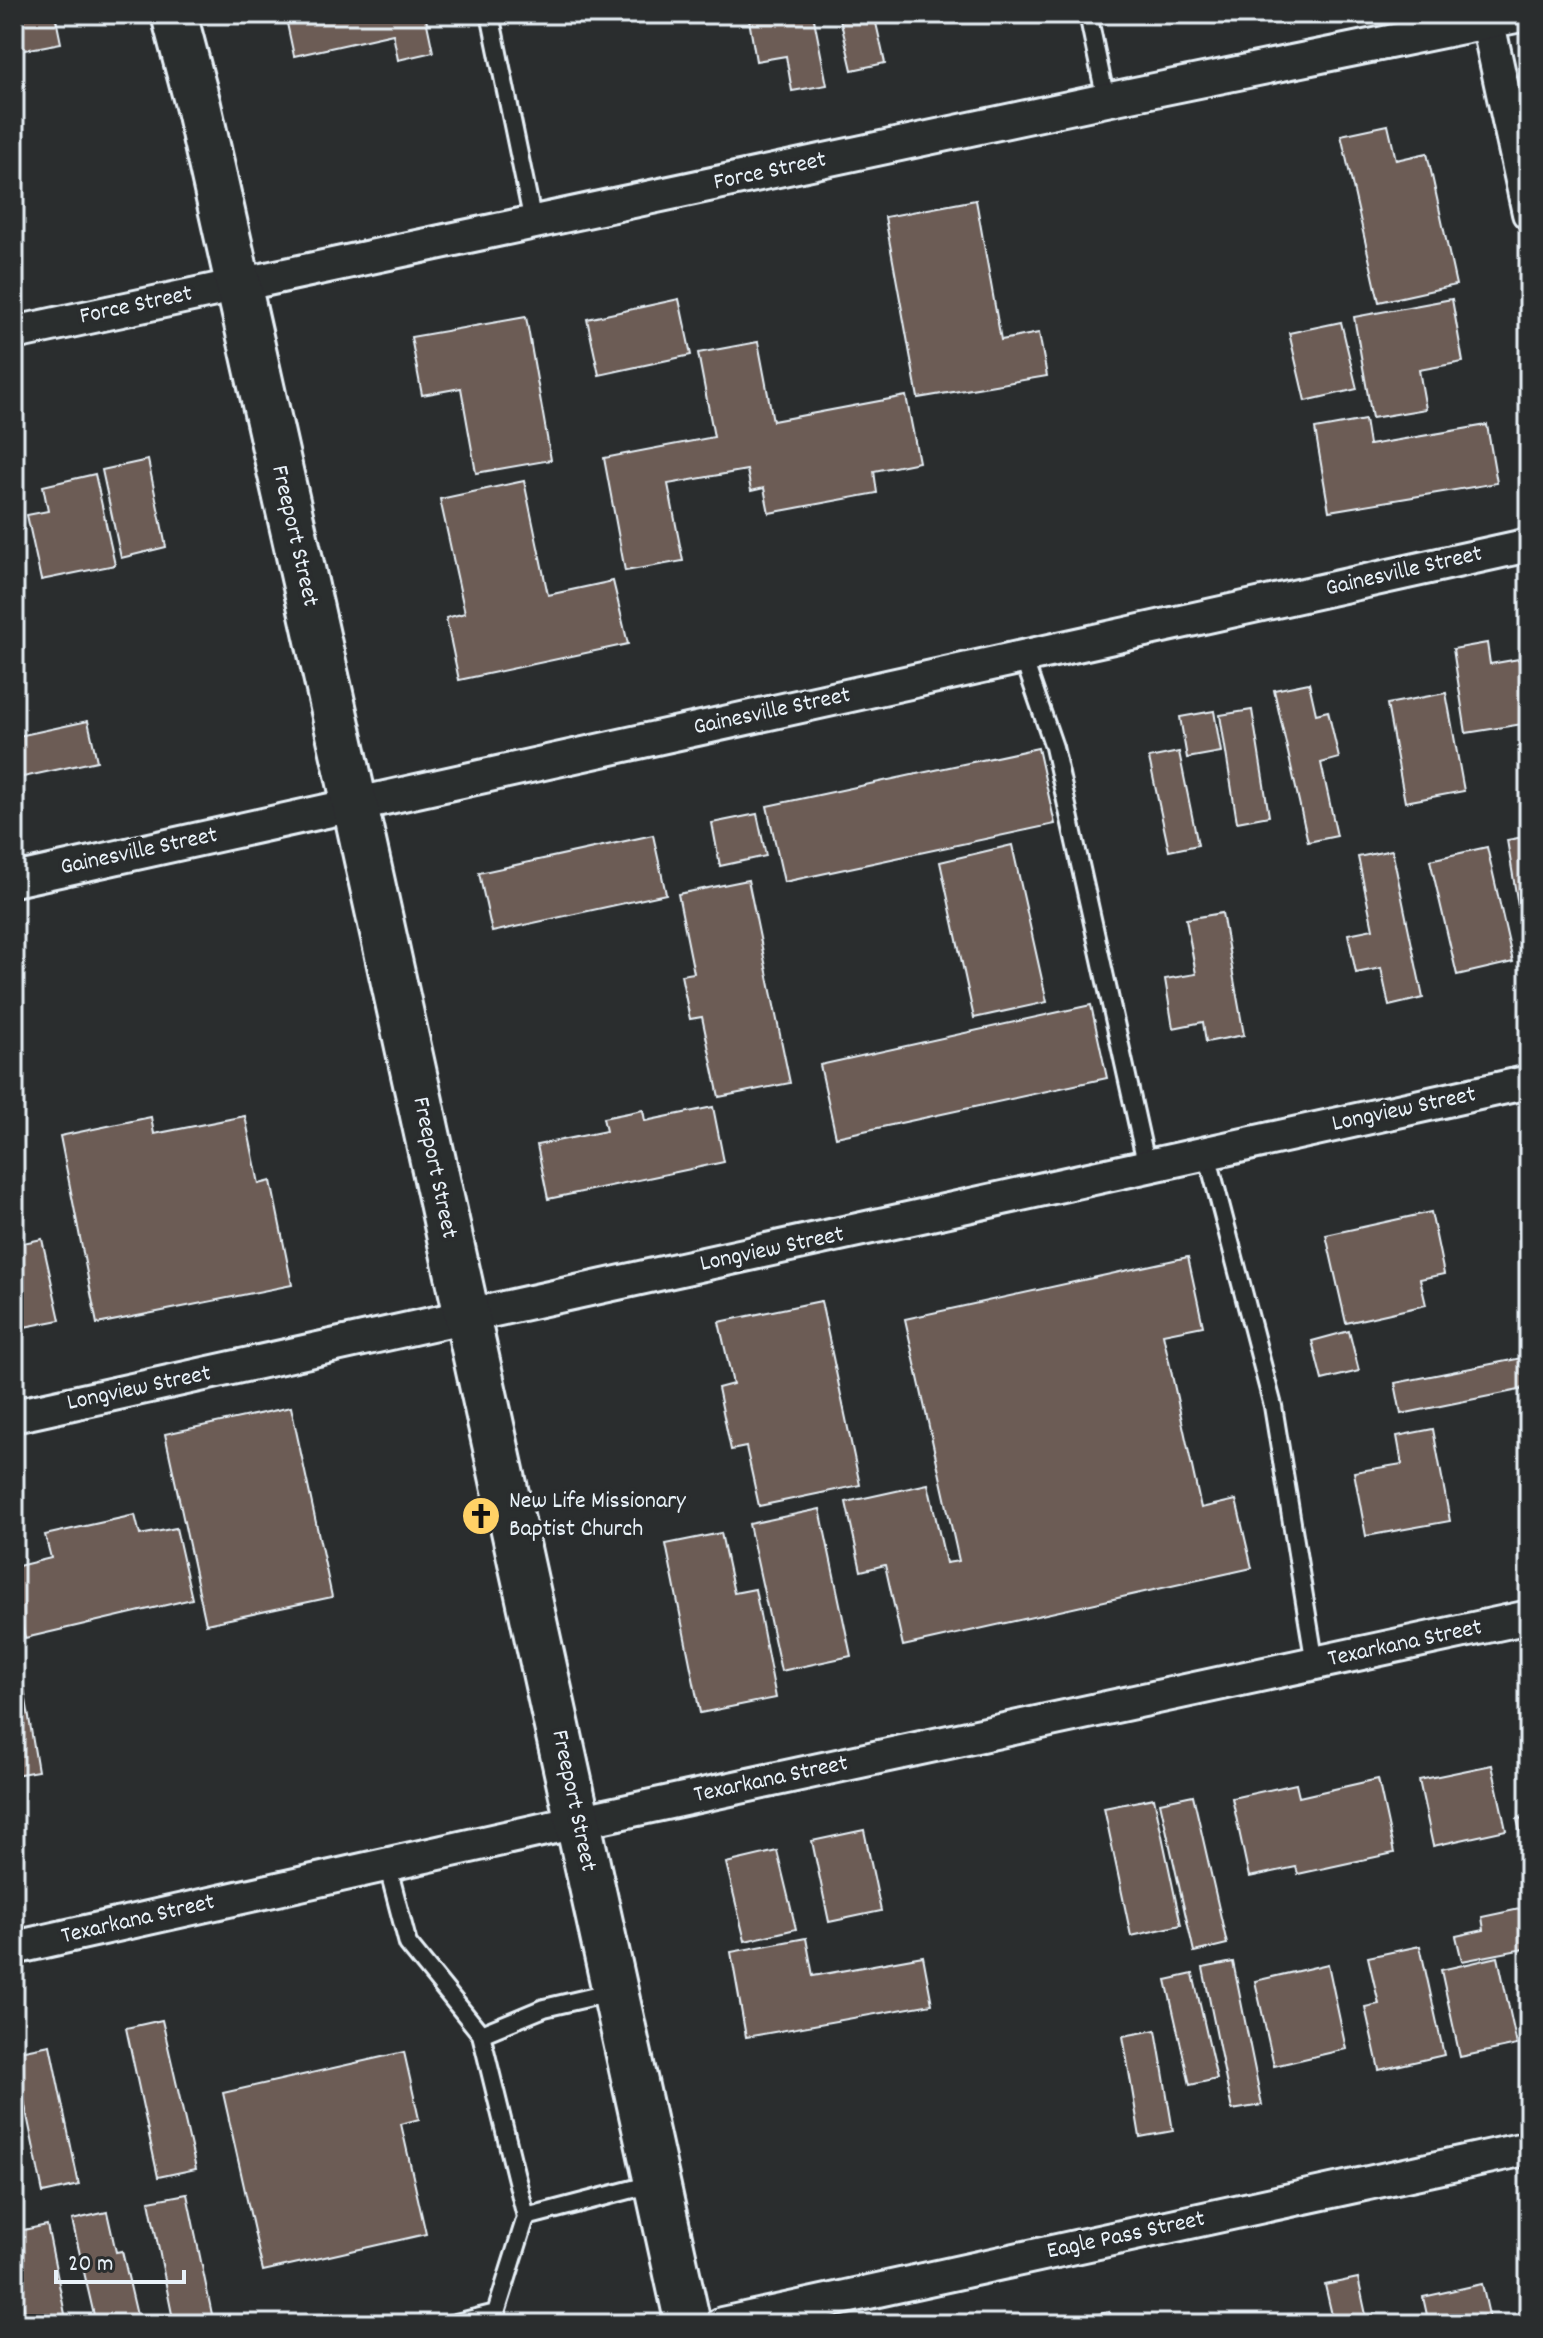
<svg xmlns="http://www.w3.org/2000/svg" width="1543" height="2338" viewBox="0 0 1543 2338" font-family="Dekko,sans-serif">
<rect width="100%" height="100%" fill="#2a2d2e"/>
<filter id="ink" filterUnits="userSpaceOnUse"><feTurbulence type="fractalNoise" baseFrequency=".0125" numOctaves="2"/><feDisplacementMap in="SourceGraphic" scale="16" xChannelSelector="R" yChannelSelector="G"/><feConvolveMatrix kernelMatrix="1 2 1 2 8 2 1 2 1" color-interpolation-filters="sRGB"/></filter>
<g filter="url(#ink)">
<g fill="#6c5c54" stroke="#e8f1f8" stroke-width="2">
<polygon points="14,14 55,14 61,43 14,52"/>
<polygon points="285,14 425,14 433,52 398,60 393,34 294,56"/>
<polygon points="748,14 813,14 827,85 792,91 786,56 756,61"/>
<polygon points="839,14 874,14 885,63 852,70"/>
<polygon points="1388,125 1396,160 1427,153 1456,285 1379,302 1341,135"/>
<polygon points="976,200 1001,340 1039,333 1047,376 918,398 885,217"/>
<polygon points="679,299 691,355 599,375 587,319"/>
<polygon points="1452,299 1463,362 1419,370 1426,409 1372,418 1354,317"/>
<polygon points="526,317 551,460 476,473 461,388 422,395 411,337"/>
<polygon points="1341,322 1357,389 1305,401 1289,333"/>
<polygon points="758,342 773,421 906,396 919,462 874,471 877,493 769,513 764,488 751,491 747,470 668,484 683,561 625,571 604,458 714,437 698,353"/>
<polygon points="1365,420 1369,445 1487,425 1497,483 1329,511 1315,429"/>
<polygon points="148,460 166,547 121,558 102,470"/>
<polygon points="95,474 115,565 41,580 27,515 48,511 43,486"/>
<polygon points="524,481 548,595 613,581 628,644 459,680 446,618 465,613 440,499"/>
<polygon points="1487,643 1490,664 1519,659 1529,723 1466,733 1453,649"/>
<polygon points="1309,683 1316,714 1328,711 1339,758 1321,763 1337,836 1308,842 1274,690"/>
<polygon points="1446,693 1464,791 1405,802 1387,704"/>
<polygon points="1252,710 1269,816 1237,822 1220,715"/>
<polygon points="1214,711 1221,752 1187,758 1180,717"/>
<polygon points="88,721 97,761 14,779 14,737"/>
<polygon points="1038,748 1055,824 784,882 767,806"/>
<polygon points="1179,752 1198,845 1169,851 1149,758"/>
<polygon points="757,814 766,856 720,866 712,823"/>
<polygon points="653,835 666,894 492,932 479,873"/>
<polygon points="1529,836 1529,971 1507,840"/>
<polygon points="1012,845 1047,1002 974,1018 940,862"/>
<polygon points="1487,847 1513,962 1457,975 1430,860"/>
<polygon points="1392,850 1423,998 1389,1006 1381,968 1356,973 1348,934 1373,929 1358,857"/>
<polygon points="748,880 790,1083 719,1097 702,1017 690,1019 681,975 694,973 678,894"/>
<polygon points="1222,913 1244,1035 1206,1042 1203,1022 1173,1028 1165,979 1196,974 1186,919"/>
<polygon points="1091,1005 1107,1078 836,1137 820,1065"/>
<polygon points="713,1107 724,1162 548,1199 537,1145 606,1131 603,1118 643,1110 645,1121"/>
<polygon points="245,1116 259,1184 271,1181 292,1285 97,1324 60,1136 151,1117 154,1134"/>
<polygon points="1431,1212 1444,1274 1420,1279 1426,1305 1346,1323 1326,1235"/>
<polygon points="42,1239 60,1320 14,1329 14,1245"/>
<polygon points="1188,1257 1203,1326 1163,1334 1201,1508 1236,1500 1252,1568 903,1646 885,1565 861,1571 846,1502 928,1484 946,1563 959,1561 905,1319"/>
<polygon points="821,1301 860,1485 759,1506 746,1447 731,1450 718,1388 733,1384 719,1322"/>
<polygon points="1349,1331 1359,1371 1322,1380 1312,1341"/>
<polygon points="1527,1357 1529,1388 1401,1414 1395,1383"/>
<polygon points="291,1407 332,1597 206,1624 165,1434"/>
<polygon points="1433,1429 1450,1521 1366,1536 1354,1472 1402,1464 1397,1436"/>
<polygon points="820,1509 851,1656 781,1671 749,1524"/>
<polygon points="135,1515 140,1535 176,1528 192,1599 25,1638 14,1589 14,1567 51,1558 45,1535"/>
<polygon points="721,1533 734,1593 755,1589 776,1698 700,1713 666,1544"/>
<polygon points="24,1688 38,1771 14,1775 14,1690"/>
<polygon points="1492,1765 1506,1830 1433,1846 1419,1780"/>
<polygon points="1378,1779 1394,1853 1298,1874 1296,1867 1249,1877 1232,1798 1296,1784 1299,1797"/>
<polygon points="1193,1795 1227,1944 1194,1952 1160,1802"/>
<polygon points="1154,1798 1181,1925 1131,1936 1104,1808"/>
<polygon points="1529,1817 1529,1869 1517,1819"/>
<polygon points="864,1830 881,1911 829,1922 812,1841"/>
<polygon points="777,1851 796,1929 745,1941 726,1863"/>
<polygon points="1529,1907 1529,1948 1462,1961 1456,1936 1484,1930 1482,1917"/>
<polygon points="806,1938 813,1976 923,1956 932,2004 746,2037 731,1952"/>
<polygon points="1420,1946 1444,2055 1379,2070 1365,2007 1379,2004 1368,1957"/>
<polygon points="1498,1957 1517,2045 1460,2057 1441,1970"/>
<polygon points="1233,1962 1262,2105 1232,2110 1203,1968"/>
<polygon points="1328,1964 1346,2049 1274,2066 1255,1981"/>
<polygon points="1193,1974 1217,2079 1190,2085 1166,1980"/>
<polygon points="162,2020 196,2169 158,2177 126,2028"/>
<polygon points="1156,2030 1173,2131 1140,2137 1123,2036"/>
<polygon points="50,2045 79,2185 43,2193 14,2052"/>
<polygon points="404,2052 419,2119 401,2124 426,2234 263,2271 223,2093"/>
<polygon points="187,2194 214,2324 174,2324 149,2201"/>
<polygon points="107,2212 116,2252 122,2251 139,2324 96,2324 72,2220"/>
<polygon points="47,2225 67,2324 27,2324 14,2261 14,2232"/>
<polygon points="1358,2278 1368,2324 1334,2324 1325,2285"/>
<polygon points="1482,2284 1491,2324 1429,2324 1423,2297"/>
<polygon points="1109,2312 1111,2324 1049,2324"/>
</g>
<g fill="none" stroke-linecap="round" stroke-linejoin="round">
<defs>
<g id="lane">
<polyline points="490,14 533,222"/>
<polyline points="1088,14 1106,100"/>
<polyline points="1023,657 1054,747 1147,1167"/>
<polyline points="1207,1154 1273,1406 1315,1664"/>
<polyline points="387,1864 408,1944 481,2034 526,2217 496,2313 452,2324"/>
<polyline points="481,2034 544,2008 613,1992"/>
<polyline points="526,2217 656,2183"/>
</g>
<g id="street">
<polyline points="1486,14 1529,213"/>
<polyline points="14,333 1106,100 1526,14"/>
<polyline points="14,880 1529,545"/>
<polyline points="14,1416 1529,1082"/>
<polyline points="14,1948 577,1822 1529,1617"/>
<polyline points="722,2324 1529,2148"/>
</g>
<polyline id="secondary" points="174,14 198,105 355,805 688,2324"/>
</defs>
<use href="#lane" stroke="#e8f1f8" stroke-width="22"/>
<use href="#street" stroke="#e8f1f8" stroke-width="38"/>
<use href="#secondary" stroke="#e8f1f8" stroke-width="50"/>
<use href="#lane" stroke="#2a2d2e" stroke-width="16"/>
<use href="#street" stroke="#2a2d2e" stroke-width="32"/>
<use href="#secondary" stroke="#2a2d2e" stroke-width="44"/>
</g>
</g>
<defs>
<symbol id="church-disc" viewBox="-11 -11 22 22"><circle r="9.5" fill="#ffd166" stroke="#2a2d2e"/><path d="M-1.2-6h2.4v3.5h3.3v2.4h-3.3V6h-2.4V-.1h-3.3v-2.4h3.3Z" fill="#111"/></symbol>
</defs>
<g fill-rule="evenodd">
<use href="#church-disc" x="459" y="1494" width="44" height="44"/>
</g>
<g text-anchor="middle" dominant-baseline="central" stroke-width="8" stroke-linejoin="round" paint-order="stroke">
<g font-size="24" fill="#e8f1f8" stroke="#2a2d2e">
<text transform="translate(770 172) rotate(-12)">Force Street</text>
<text transform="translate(136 306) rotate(-12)">Force Street</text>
<text transform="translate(294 536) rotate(77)">Freeport Street</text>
<text transform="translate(1404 572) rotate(-13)">Gainesville Street</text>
<text transform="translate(772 712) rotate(-12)">Gainesville Street</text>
<text transform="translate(139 852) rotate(-12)">Gainesville Street</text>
<text transform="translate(1404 1110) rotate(-12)">Longview Street</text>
<text transform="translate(434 1168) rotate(78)">Freeport Street</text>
<text transform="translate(772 1250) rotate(-12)">Longview Street</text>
<text transform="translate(139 1389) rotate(-12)">Longview Street</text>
<text transform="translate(1405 1644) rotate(-12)">Texarkana Street</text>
<text transform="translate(771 1780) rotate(-12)">Texarkana Street</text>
<text transform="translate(573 1801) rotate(78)">Freeport Street</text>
<text transform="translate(138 1920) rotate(-13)">Texarkana Street</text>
<text transform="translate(1126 2236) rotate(-12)">Eagle Pass Street</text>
</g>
<g font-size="24" fill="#e8f1f8" stroke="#2a2d2e" text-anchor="start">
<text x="509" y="1502">New Life Missionary<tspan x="509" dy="28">Baptist Church</tspan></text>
</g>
</g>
<rect width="1543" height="2338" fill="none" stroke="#2a2d2e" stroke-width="48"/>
<rect x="24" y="24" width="1495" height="2290" fill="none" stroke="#e8f1f8" stroke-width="3" filter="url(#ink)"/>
<path d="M56 2270v12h128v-12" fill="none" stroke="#e8f1f8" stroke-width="4"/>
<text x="68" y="2270" font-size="24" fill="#e8f1f8" stroke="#2a2d2e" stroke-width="6" paint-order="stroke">20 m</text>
</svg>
